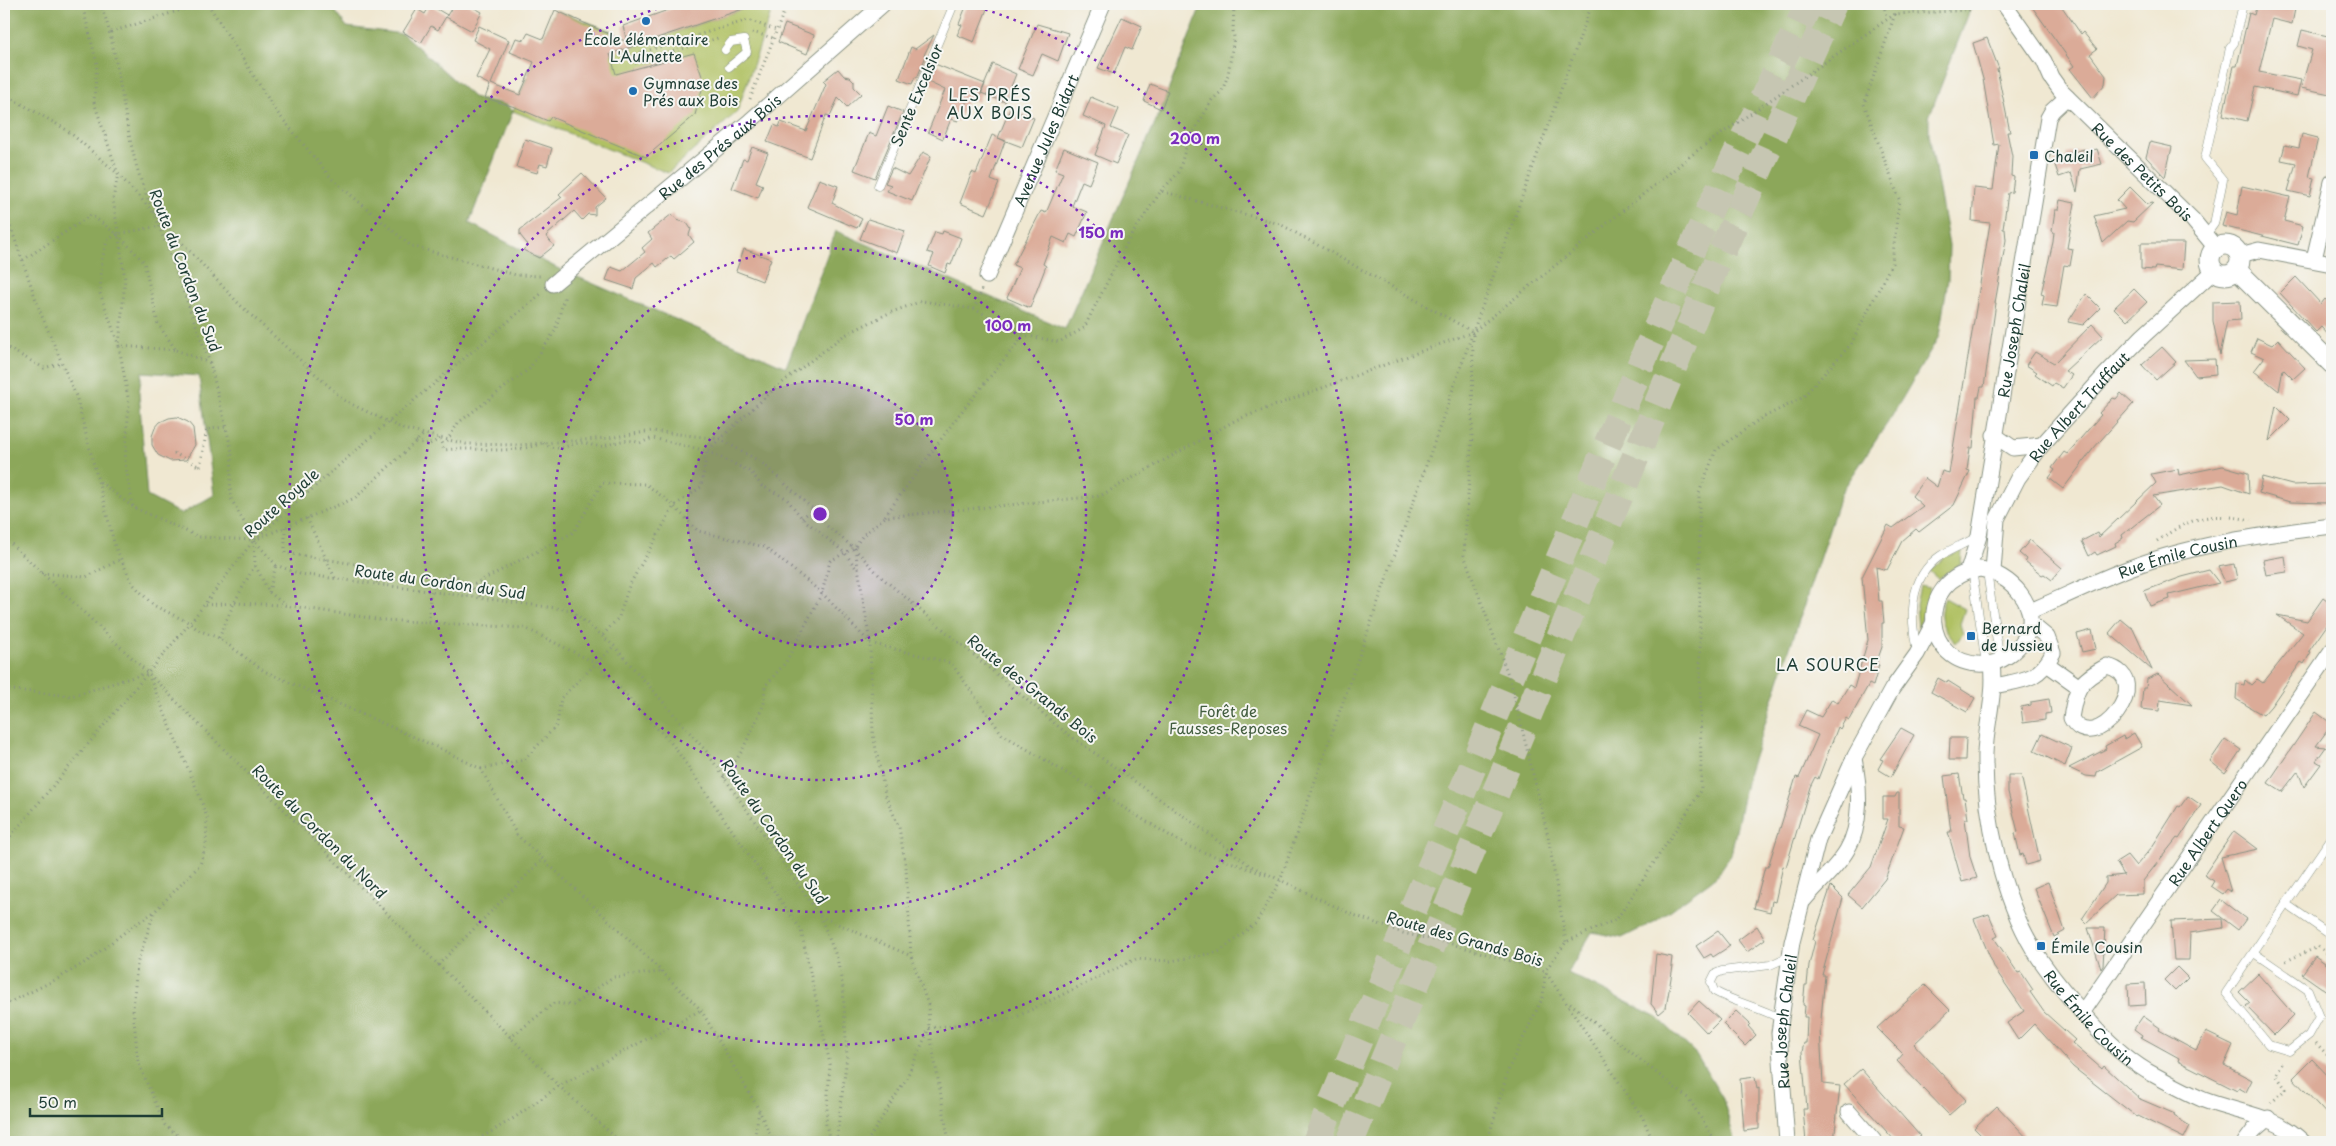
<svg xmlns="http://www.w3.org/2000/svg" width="2336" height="1146" viewBox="0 0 2336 1146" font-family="'Playpen Sans',sans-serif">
<rect width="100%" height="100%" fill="#f6f6f2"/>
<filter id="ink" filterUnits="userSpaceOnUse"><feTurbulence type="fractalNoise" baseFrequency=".02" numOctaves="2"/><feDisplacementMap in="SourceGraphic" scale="10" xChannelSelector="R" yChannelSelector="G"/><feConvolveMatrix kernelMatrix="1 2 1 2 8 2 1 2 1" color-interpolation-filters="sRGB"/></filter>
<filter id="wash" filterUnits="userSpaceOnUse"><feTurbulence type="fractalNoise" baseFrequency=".0096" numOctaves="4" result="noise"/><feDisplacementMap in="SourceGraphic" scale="20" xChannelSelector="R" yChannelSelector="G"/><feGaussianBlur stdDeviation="1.12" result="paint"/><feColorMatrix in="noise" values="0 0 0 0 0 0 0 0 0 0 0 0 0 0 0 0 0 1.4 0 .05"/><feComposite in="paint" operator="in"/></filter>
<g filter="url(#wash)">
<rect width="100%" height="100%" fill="#f0e8d2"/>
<g fill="#b0c164" stroke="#687f4c">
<polygon points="757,4 760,11 769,7 768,4 774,4 737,112 668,173 513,111 555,10 614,32 621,51"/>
<polygon points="1962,551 1961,563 1938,579 1929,571 1945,557"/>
<path d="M1920,586L1930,588C1926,601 1924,618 1918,628L1916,605Z"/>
<path d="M1945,598L1965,609L1960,624L1963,634L1956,643C1942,628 1936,617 1945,598Z"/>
</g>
<path fill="#8ca75a" stroke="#567247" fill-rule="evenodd" d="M4,4H330L347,27L403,34L473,97L506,105L513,111L469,223L557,268L786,367L836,231L1065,329L1161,109L1202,4H1978L1970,10L1929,117V134L1949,246L1948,279L1939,336L1892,416L1841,493L1747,778L1731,855L1716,877L1656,921L1622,938L1592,932L1568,973L1657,1017L1696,1054L1723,1099L1735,1142H4ZM142,372L199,376L214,495L181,514L147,496L139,393Z"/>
<g id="blocks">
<g fill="#dbab98">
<polygon points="454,4 467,4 482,12 472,31 446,17"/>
<polygon points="685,4 751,4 752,6 610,54 616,74 694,53 704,82 695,115 646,157 551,117 548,121 515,107 485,98 490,85 476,78 490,49 473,40 479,26 509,40 491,84 520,95 534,62 510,52 516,38 524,40 528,33 543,39 555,10 627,42 623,26"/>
<polygon points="967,4 973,4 987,9 974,42 957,35 962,25 959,24"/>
<polygon points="2030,4 2060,4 2081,34 2083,32 2097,49 2090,54 2106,76 2105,84 2093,98 2070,69 2074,66"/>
<polygon points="2257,4 2296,4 2292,24 2272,19 2259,72 2301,80 2297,96 2255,87 2247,121 2223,115 2234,66 2237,66 2249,13 2254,15"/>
<polygon points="430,5 447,15 438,30 431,26 421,43 403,32 417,9 425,14"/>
<polygon points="1122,17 1142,26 1132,50 1125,47 1114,74 1098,68"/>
<polygon points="785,24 814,35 807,54 778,42"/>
<polygon points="1037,24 1068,33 1058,61 1042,54 1033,75 1018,69"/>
<polygon points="2302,30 2332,37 2332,82 2330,94 2301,88 2312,50 2298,46"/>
<polygon points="934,35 924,55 926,56 917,78 915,77 912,84 899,79 911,47 915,49"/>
<polygon points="1987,38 1999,69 1997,69 2010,132 2007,132 2012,156 2011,176 2014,177 2012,192 2008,193 2003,229 2005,229 2006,240 1995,303 1996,303 1984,387 1981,387 1979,397 1977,397 1973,448 1970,448 1967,470 1970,471 1954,505 1919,532 1916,529 1902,541 1887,570 1876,567 1879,601 1882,601 1884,623 1882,623 1882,647 1876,664 1879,665 1873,686 1869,684 1849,720 1846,718 1840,729 1838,727 1818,779 1815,777 1810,787 1786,867 1783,866 1775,902 1772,901 1770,912 1754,908 1765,867 1768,867 1796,777 1799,778 1818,735 1798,726 1806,710 1821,717 1832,699 1838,703 1849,685 1854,688 1868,640 1862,577 1888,525 1893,528 1923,506 1912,496 1925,478 1937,487 1942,471 1949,473 1990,223 1972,221 1974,188 1993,190 1999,144 1994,145 1983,79 1973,43"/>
<polygon points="935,64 985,84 978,102 968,98 958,121 951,119 943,139 928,132 945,90 928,82"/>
<polygon points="993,64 1016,74 1005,102 981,93"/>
<polygon points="838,69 844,76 850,77 854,81 854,87 861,94 847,107 838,98 830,116 826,115 810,158 767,142 774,125 779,127 781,122 806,131 826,84 823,81"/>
<polygon points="1150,84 1168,91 1161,109 1144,101"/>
<polygon points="1091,97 1119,109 1111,128 1128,135 1116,164 1095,155 1106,126 1083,116"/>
<polygon points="888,106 903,112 875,178 854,170 869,133 876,136"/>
<polygon points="1010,109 1034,118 1022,147 998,138"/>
<polygon points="2302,134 2318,138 2309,177 2314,178 2310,196 2288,191 2296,163 2281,160 2285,145 2299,148"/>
<polygon points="992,135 1005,141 991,180 999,183 986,214 960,203 972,172 976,174"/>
<polygon points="525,139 552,148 547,166 540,164 537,173 516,167"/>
<polygon points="2150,142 2172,147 2165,177 2146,157"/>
<polygon points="752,147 768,153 756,182 763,185 758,198 732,188 743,159 747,160"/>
<polygon points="1064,148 1098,162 1089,184 1082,181 1072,206 1087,212 1076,237 1070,234 1066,243 1053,237 1043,264 1046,266 1030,308 1007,298 1020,268 1013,265 1041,211 1046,213 1063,173 1055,170"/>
<polygon points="2084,149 2083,153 2097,149 2102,164 2080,169 2077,192 2071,173 2059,177 2054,162 2067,157 2066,154"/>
<polygon points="923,152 931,156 912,201 887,191 891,185 885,183 892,168 908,176"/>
<polygon points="582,173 606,198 595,207 595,215 588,214 582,220 574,211 546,236 554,246 539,258 523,250 528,245 520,235 520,230 562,197 559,194"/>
<polygon points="819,179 838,186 832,203 862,219 857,228 807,207"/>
<polygon points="2242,186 2290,197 2284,221 2303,226 2298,245 2222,226 2226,212 2237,215"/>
<polygon points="2130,187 2147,204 2153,203 2133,222 2127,221 2103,243 2094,216 2125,209 2117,200"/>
<polygon points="2060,200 2075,203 2067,248 2073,249 2070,266 2064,265 2057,307 2042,305 2044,295 2041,294 2053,242 2054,232 2052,231 2055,210 2058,210"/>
<polygon points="672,214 677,220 687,223 691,229 689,235 694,242 674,259 671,256 657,267 654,263 636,278 633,289 606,280 611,267 622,271 645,252 642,248 652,239 648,233"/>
<polygon points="868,219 905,231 897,253 860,239"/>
<polygon points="943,231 961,238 951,265 948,264 945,273 929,266 934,254 927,252 935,232 942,234"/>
<polygon points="2141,243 2184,243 2182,270 2155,267 2154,270 2141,269"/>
<polygon points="744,249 771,259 762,281 736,271"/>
<polygon points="2296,277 2321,304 2325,299 2332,306 2332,339 2321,327 2316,332 2280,293"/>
<polygon points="2134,289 2147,302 2127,321 2114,308"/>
<polygon points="2086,294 2100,308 2083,325 2068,322"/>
<polygon points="2240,301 2241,320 2227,321 2220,355 2213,321 2213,302"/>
<polygon points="2092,324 2103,336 2065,371 2072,375 2063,388 2054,383 2052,386 2035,374 2037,372 2026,365 2035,352 2054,363"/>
<polygon points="2257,338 2272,345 2278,339 2305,368 2293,379 2283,369 2279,391 2254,371 2264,358 2251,352"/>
<polygon points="2162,347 2176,362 2156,380 2142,365"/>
<polygon points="2215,359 2216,374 2196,376 2184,360"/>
<polygon points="2121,393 2133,404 2093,449 2063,489 2049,478 2055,470 2052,468 2064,452 2067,454 2101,415 2099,413 2113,398 2116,399"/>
<polygon points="2276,406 2290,420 2269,441"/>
<polygon points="177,417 188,422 193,428 195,445 186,460 170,461 158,455 152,445 152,436 155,428 160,422 169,418"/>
<polygon points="2223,466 2248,473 2249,494 2223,485 2153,496 2160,505 2122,535 2123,538 2115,543 2116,546 2097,555 2095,552 2089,556 2082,541 2097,533 2099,537 2156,483 2151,474 2178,469 2179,475"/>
<polygon points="2262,477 2292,485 2332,484 2332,500 2327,500 2327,503 2290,502 2259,493"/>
<polygon points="2030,540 2062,568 2052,580 2044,574 2042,575 2025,561 2026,559 2019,553"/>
<polygon points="2285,556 2287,572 2266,575 2263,560"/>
<polygon points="2234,564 2237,579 2225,582 2218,567"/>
<polygon points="2209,570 2219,583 2169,595 2170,599 2150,606 2144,591 2182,577"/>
<polygon points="2323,598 2332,605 2332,618 2309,651 2311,652 2304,664 2301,662 2271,706 2263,715 2236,699 2237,684 2244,685 2245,680 2251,685 2257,679 2263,683 2303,633 2277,615 2307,621"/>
<polygon points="2121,619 2133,629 2152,670 2109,633"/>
<polygon points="2092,630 2096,649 2082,652 2077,634"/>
<polygon points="2158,674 2192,705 2160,700 2159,711 2141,709 2143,688 2146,688 2147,679"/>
<polygon points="1938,678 1947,683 1948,681 1975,698 1967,712 1931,692"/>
<polygon points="2049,699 2051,713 2045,714 2045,720 2023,723 2021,707 2031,705 2031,702"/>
<polygon points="2316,712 2332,724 2316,746 2326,747 2316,761 2321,764 2304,787 2298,771 2282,792 2268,783"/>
<polygon points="1901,728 1914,735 1891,777 1878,769 1883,760 1880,759"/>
<polygon points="2134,733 2142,747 2097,772 2096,777 2086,776 2069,768 2106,749 2105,746 2123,736 2124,739"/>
<polygon points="2042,734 2072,748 2065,766 2034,751"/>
<polygon points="1950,738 1966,738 1965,760 1949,760"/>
<polygon points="2225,739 2241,750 2225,773 2210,761"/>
<polygon points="1959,774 1963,798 1965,798 1968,819 1965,819 1970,857 1977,878 1962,882 1948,832 1951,832 1944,776"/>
<polygon points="2008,775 2021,775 2040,861 2026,865 2023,854 2020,855 2015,833 2018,832 2008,792"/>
<polygon points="1897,793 1899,793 1899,826 1904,827 1885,879 1862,907 1848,895 1871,867 1888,819 1883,819 1883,797 1895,797"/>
<polygon points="2188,796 2201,805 2179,839 2177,838 2143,881 2143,894 2116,895 2086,923 2082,919 2106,883 2106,877 2124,875 2116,862 2127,855 2136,866 2152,847 2178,806 2180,807"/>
<polygon points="2234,831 2258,849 2221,857 2231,892 2227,889 2223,894 2211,886 2214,881 2204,875"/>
<polygon points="2048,882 2065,931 2054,937 2034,888"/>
<polygon points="1831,886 1843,898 1822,975 1825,975 1820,1030 1823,1084 1840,1086 1834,1142 1806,1142 1803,1109 1807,1109 1802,1052 1804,1043 1806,1043 1807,1017 1804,1017 1805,1006 1803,1005 1805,985 1807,985 1809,965 1815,941 1813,940"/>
<polygon points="2221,900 2246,919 2238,930 2213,911"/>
<polygon points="1989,914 1998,936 1994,938 2018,973 2021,972 2033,990 2030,992 2044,1012 2075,1040 2072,1043 2102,1069 2104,1066 2140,1099 2175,1114 2174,1116 2190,1126 2184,1138 2138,1116 2137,1117 2073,1067 2034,1024 2018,1040 2007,1023 2024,1011 1995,969 1974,919"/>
<polygon points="2222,919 2223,928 2190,933 2189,960 2174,960 2171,921"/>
<polygon points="1757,926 1765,939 1747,952 1738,940"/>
<polygon points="2088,928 2105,928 2103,966 2101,969"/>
<polygon points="1718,931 1730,946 1713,957 1711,954 1704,958 1696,946"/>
<polygon points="1656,954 1672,957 1671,966 1673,966 1666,1008 1659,1014 1651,1004"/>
<polygon points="2315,956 2332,968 2332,995 2302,974"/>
<polygon points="2177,967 2188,978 2175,991 2164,980"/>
<polygon points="2258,974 2294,1015 2274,1035 2246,1006 2250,1003 2239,992"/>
<polygon points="2145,983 2146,1005 2129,1006 2128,984"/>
<polygon points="1925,985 1950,1010 1914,1044 1966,1100 1949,1115 1897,1061 1903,1054 1877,1028"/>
<polygon points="1699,1001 1720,1020 1707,1033 1688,1013"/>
<polygon points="1736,1011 1750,1024 1748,1026 1756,1035 1745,1046 1723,1024"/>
<polygon points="2143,1016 2160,1028 2159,1030 2196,1050 2206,1032 2233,1045 2224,1065 2252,1080 2246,1092 2239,1088 2237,1091 2178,1061 2179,1058 2141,1037 2142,1035 2134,1029"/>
<polygon points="2312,1059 2332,1080 2332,1120 2293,1078"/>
<polygon points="1861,1069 1920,1136 1912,1142 1896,1142 1844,1084"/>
<polygon points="1755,1077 1757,1089 1759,1088 1759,1129 1744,1131 1740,1079"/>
<polygon points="1997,1106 2031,1142 1988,1142 1974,1128"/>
</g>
</g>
</g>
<g filter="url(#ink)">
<use href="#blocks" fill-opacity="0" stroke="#889283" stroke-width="1"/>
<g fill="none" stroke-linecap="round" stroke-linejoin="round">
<g stroke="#c6c6b2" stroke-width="28" stroke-dasharray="28 14" stroke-linecap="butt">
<polyline points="1316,1142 1646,352 1708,213 1809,4"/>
<polyline points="1350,1142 1714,269 1833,4"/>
</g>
<defs>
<g id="service">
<polyline points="725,50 731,42 744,40 747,52 729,67"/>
<polyline points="878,186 954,4"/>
<polyline points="2206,235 2214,224 2223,180 2205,158 2230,48 2234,43 2243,4"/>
<polyline points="1969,572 1973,576 1985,657 1992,664 1999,656 1988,578 1993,571"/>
<path d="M1917,652C1910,618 1908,578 1940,556C1952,548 1966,544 1978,536"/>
<polyline points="2332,837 2286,904 2332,936"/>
<polyline points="2254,953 2308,990 2319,1017 2309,1035 2289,1051 2269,1045 2226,993 2286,904"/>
<path d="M1781,1019C1760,1007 1735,1003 1714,991L1711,982L1715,974L1722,971L1770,965L1790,956"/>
</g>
<g id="minor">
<path id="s1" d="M2004,4L2044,61L2051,77L2061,91L2192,219L2216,248"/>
<polyline points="2240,255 2259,250 2332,264"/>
<polyline points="2314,259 2332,182"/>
<path id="s2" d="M987,276L1103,4"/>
<path id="s3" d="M553,284L750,121L883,4"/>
<polyline points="1994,435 2013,448 2042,445"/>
<path d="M1980,569C2009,573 2043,607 2025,638C2016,652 2002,663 1985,664C1921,668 1914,578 1980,569Z"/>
<path id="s4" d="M1968,571L1979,536L2048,118L2052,111L2067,97"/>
<path id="s5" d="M1993,571L1997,519L2018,478L2042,445L2105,375L2143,336L2214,271"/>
<path id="s6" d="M2030,611C2059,599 2087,585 2117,573C2185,545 2260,535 2332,526"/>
<path id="s7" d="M1992,664C1996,695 1986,723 1985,754C1984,815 2002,897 2034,950C2046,969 2060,987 2075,1004C2095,1029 2119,1054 2147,1071C2165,1081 2185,1092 2204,1100C2237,1113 2277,1115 2303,1142"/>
<polyline points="2047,664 2078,686"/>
<path d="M2107,666C2159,678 2093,761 2071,718C2076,687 2079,681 2107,666Z"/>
<path d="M1994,686C2022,680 2039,681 2053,653L2047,637L2030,623"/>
<path d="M1804,900C1818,883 1836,869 1847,850C1862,825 1860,787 1854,759"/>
<path id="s8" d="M2082,1013L2332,650"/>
<polyline points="1849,1112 1875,1142"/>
<path id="s9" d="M1787,1142L1779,1033L1792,942L1818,839L1855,756L1892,689L1917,654L1933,624"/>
<polyline points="2245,1142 2254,1130 2268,1118"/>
</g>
<g id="tertiary">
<circle cx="2225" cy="260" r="15"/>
<polyline points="2237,270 2332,364"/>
</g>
</defs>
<use href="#service" stroke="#889283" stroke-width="9"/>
<use href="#minor" stroke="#889283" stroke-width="17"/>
<use href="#tertiary" stroke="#889283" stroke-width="21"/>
<g stroke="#889283" stroke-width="3" stroke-dasharray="1 4" stroke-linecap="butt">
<polyline points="82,4 97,64 94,102 118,174 113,199 125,279 119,346 129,403 125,463 133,507 199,537 254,540 355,498 423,435"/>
<path d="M101,4C124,69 122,143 151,206"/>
<polyline points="208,4 276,111 332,179 411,246 516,275 540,276"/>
<polyline points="1883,4 1888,18"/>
<polyline points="111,32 200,4"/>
<polyline points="752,32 773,38"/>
<polyline points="626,57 748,20 776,30"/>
<polyline points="635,63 718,38"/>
<polyline points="4,94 67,130 118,174 240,305 345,401 403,429 466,444 519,445 608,438 652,431 720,439 761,462 813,509 827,526 854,548 880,576 1065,732 1209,834 1249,865 1351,914 1403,933 1452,944 1545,971 1643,1118 1653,1142"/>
<polyline points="750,99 787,4"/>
<polyline points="1161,191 1179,172 1185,150 1192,135 1212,100 1222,91 1228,75 1234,37 1233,31 1234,4"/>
<polyline points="4,208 41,314 76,396 115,546 132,583 153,605 190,623 198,630 219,638 264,671 441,749 481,769 517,835 617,928 701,1010 759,1110 773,1142"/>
<polyline points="154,212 210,363 232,452 230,497 254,540 276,565 300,574 571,610 614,646 706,751 820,916 837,958 843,988 847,1057 836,1142"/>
<polyline points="23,260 91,215 117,234 144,262 158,324 176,350 119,346 100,293 102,259 107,241 117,234 160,226"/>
<polyline points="974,309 982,289"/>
<polyline points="1473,335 1472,435 1464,555 1511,683 1548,836 1566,942"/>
<polyline points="4,346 44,368 62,363"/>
<polyline points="176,350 210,363"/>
<path d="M416,441L428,445L440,439L444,450C475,446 507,455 537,445"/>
<polyline points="447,441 458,423 529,369 555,331 565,295"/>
<path d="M543,443C560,454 567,443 583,443C590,444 596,447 603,446C617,443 625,437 640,443L653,438L707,451L751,472L762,486L786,498L802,518L845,553L856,568"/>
<polyline points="174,453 200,467 207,429 226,427"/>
<polyline points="100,482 133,507"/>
<polyline points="885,516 958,416 1024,335"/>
<polyline points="307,518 335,578"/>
<polyline points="802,518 813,509"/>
<polyline points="285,527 285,553 355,564 379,584"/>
<polyline points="4,537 148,673 559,1086 620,1142"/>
<polyline points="254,541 255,565 269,592 285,605 383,620 525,628 596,663 673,745 801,930 830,1064 826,1124 830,1142"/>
<path d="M2157,541C2192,517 2208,512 2251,520"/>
<polyline points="855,548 870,643 873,734 885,794 899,827 906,868 911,956 928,1005 929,1028 949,1142"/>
<polyline points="42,573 86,577 121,559"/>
<polyline points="269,592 276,565"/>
<polyline points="466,596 471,586 574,532 602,483 646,484 674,506 698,531 765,547 822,593 870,643 951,663 1002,734 1187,846 1266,875"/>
<polyline points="205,605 234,603 283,605"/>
<path d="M429,622C430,597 426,585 452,573L471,586L481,597"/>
<polyline points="603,635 619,617 629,586 674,506 701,487 707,451 720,439 774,389 843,336 889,313 922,301 974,309 1024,335 1059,342 1084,328 1129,239 1161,191 1280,224 1473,332"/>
<polyline points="219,638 234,603 255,565"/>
<polyline points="4,689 71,696 147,673"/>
<polyline points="481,769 524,760 557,725 561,698 614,646"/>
<polyline points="724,778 742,751 764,704 765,686 786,662 822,593 830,561 854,548 863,535 885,517 1100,496 1236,420 1473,332 1592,4"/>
<polyline points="4,844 190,623 254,540 387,423 541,294"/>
<polyline points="154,913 137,964 133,1009 138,1062 165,1125 186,1142"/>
<polyline points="820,916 911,956"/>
<polyline points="2318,946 2332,957"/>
<polyline points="2286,961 2318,947"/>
<polyline points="438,965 543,859"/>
<polyline points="1570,1003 1689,1099 1716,1142"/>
<polyline points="4,1005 59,978 89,960 130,928 154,912 200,865 206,845 207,818 200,797 149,676"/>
<polyline points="929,1028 1014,1018 1136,959 1170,961 1219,952 1256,923 1280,881 1473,332 1698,150 1895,14"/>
<polyline points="510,1038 554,1003 573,1005 613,977 661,972"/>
<polyline points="2316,1043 2332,1060"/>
<polyline points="2271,1103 2286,1089 2276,1075 2284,1060"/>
<polyline points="474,1142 514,1118 559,1086 701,1010"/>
<polyline points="754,1142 759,1111"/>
<polyline points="867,1142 906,1079 929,1029"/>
<polyline points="1487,1142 1509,1068 1543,997 1545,971 1566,942 1617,919 1701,791 1699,493 1716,450 1760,419 1802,398 1851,344 1892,263 1899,199 1864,104 1895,14 1970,10 1977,4"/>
</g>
<use href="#service" stroke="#fff" stroke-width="8"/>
<use href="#minor" stroke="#fff" stroke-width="15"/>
<use href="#tertiary" stroke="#fff" stroke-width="19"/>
</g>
</g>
<circle cx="820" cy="514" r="133" fill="#7b2cbf" fill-opacity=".12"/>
<g fill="none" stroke="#7b2cbf" stroke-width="2.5" stroke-dasharray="2.5 5">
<circle cx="820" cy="514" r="133"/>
<circle cx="820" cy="514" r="266"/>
<circle cx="820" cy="514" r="398"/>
<path d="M971 5A531 531 0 1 1 669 5"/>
</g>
<g fill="#1f6fb2" stroke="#f6f6f2" stroke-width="2">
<circle cx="646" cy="21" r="5"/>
<circle cx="633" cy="91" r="5"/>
<rect x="2029" y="150" width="10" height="10" rx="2.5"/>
<rect x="1966" y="631" width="10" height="10" rx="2.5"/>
<rect x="2036" y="941" width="10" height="10" rx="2.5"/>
</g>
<g text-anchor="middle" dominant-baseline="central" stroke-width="4" stroke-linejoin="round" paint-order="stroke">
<g font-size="15" fill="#1f3d34" stroke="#f6f6f2" text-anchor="start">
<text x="646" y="38" text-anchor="middle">École élémentaire<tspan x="646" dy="17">L'Aulnette</tspan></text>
<text x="643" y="82">Gymnase des<tspan x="643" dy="17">Prés aux Bois</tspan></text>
<text x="2044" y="155">Chaleil</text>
<text x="1981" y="627">Bernard<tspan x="1981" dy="17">de Jussieu</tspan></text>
<text x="2051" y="946">Émile Cousin</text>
</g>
<g font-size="15" fill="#1f3d34" stroke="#f6f6f2">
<text transform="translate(916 95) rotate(-67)">Sente Excelsior</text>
<text stroke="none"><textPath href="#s2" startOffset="148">Avenue Jules Bidart</textPath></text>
<text stroke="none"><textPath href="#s3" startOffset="216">Rue des Prés aux Bois</textPath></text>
<text stroke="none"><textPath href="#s1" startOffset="219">Rue des Petits Bois</textPath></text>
<text transform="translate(186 270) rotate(69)">Route du Cordon du Sud</text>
<text stroke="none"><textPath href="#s4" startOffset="245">Rue Joseph Chaleil</textPath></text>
<text stroke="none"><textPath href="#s5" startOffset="192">Rue Albert Truffaut</textPath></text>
<text transform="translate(281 502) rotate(-42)">Route Royale</text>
<text stroke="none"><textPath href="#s6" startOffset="158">Rue Émile Cousin</textPath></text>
<text transform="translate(440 581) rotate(8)">Route du Cordon du Sud</text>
<text transform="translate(1033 688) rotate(39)">Route des Grands Bois</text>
<text transform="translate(320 831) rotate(45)">Route du Cordon du Nord</text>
<text transform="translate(775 831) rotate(55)">Route du Cordon du Sud</text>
<text stroke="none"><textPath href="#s8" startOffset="220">Rue Albert Quero</textPath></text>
<text transform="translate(1465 938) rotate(16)">Route des Grands Bois</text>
<text stroke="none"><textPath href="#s7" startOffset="382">Rue Émile Cousin</textPath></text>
<text stroke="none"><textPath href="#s9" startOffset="121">Rue Joseph Chaleil</textPath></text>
</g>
<g font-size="15" fill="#435e40" stroke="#f6f6f2">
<text x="1228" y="710">Forêt de<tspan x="1228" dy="17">Fausses-Reposes</tspan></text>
</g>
<g font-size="16" letter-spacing="1" fill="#1f3d34" stroke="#f6f6f2">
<text x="990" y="94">LES PRÉS<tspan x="990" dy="18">AUX BOIS</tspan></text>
<text x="1828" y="664">LA SOURCE</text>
</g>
</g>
<circle cx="820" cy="514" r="8" fill="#7b2cbf" stroke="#f6f6f2" stroke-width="2.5"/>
<g font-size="15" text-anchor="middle" font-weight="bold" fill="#7b2cbf" stroke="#f6f6f2" stroke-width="4" stroke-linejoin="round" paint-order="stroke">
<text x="1195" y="144">200 m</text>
<text x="1101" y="238">150 m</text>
<text x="1008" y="331">100 m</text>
<text x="914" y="425">50 m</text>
</g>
<rect width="2336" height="1146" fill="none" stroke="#f6f6f2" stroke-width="20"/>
<path d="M30 1108v8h132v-8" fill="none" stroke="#1f3d34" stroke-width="2.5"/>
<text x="38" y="1108" font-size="15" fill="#1f3d34" stroke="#f6f6f2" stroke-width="4" paint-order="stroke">50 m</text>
</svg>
